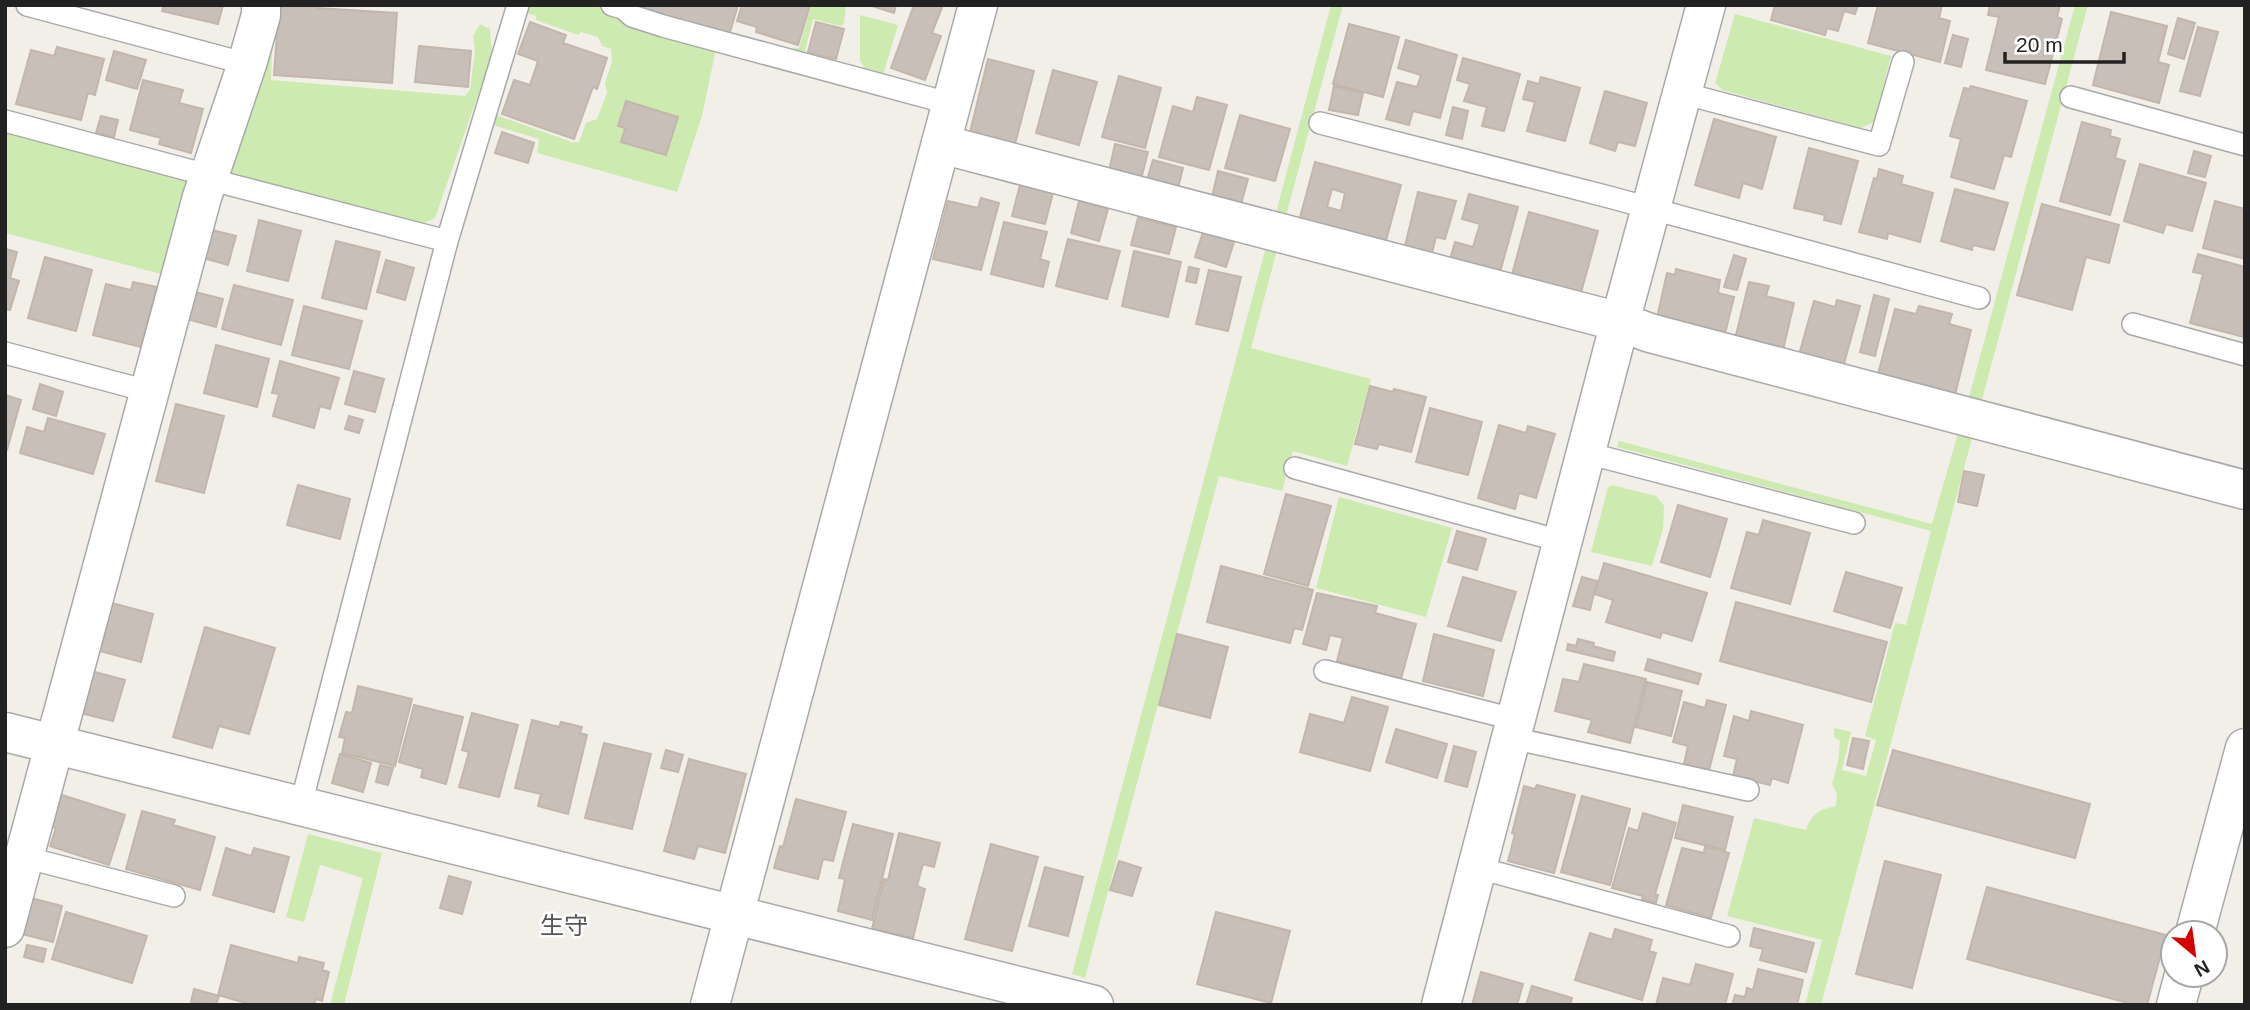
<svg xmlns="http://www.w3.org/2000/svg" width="2250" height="1010" viewBox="0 0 2250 1010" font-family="Arial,'Noto Sans JP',sans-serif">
<rect width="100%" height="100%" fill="#f2efe9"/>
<g fill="#cdebb0">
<polygon points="526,5 592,5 716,49 702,116 677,192 537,153 539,139 493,125 496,115 572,142 579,142 586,123 597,119 607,93 605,83 612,61 611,49 602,46 598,37 581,32 578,35 536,20 536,16 524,12"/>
<polygon points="811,5 846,5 844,24 841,26 813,19 803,59 791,56 794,48 799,48"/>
<polygon points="1331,5 1343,5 1284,223 1274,220"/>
<polygon points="2075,5 2088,5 1979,411 1966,408"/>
<polygon points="1735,14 1891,56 1874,122 1861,128 1722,90 1715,83"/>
<polygon points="860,15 898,25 882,78 866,72 860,60"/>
<polygon points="480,24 490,29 492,55 435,218 420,225 228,176 267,48 272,50 271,80 465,96 470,90 475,50 473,36"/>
<polygon points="5,132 190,181 165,275 5,233"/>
<polygon points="1268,239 1279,243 1251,348 1371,379 1347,466 1293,451 1282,491 1219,476 1085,978 1072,974"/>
<path d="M1961,423L1975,427L1821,1005H1805L1822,940L1727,916L1754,818L1806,830C1812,813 1819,810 1836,806L1837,794L1832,784L1838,762L1840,741L1834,737V728L1851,732L1842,770L1866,776L1876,740L1865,736L1895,623L1906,625L1931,531L1617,447L1619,441L1932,524Z"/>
<polygon points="1612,485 1656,496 1664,506 1663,529 1652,566 1591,552 1608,487"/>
<polygon points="1339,497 1452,528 1426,617 1316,588"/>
<polygon points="308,834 382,853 344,1005 330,1005 363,878 320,865 304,922 286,917"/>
</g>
<g fill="#c7bfb8" stroke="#c4b6ab" stroke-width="2" fill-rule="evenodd">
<polygon points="164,5 223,5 218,24 162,11"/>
<polygon points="279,5 317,5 317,8 397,13 392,83 274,75"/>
<polygon points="633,5 738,5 728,39"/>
<polygon points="742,5 810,5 798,45 756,32 757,27 737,21"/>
<polygon points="869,5 896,5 894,13"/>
<polygon points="914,5 943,5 932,33 941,36 925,80 891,68"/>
<polygon points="1775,5 1858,5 1855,14 1844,11 1838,31 1827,28 1825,35 1771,20"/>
<polygon points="1878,5 1942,5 1939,18 1950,21 1940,62 1868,43"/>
<polygon points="1990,5 2060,5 2057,17 2062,19 2045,84 1986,70 1999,17 1988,15"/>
<polygon points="2111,12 2167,26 2158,62 2169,65 2159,103 2093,85"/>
<polygon points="2178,18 2195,23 2184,59 2168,54"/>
<polygon points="530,22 566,35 563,43 607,58 597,89 593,87 574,139 502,114 514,80 530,85 538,61 518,54"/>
<polygon points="816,22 844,29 836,59 808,52"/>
<polygon points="1349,24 1399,37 1383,97 1333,84"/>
<polygon points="2198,27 2218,32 2200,96 2180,91"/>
<polygon points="1953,35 1968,39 1961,67 1945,63"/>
<polygon points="1406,40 1457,55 1440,118 1413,111 1409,125 1386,119 1397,82 1417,87 1421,75 1398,68"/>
<polygon points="419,46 471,51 468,87 415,82"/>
<polygon points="57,47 104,59 95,95 88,93 81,120 16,104 31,50 54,56"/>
<polygon points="114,51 146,60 137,89 106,80"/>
<polygon points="1463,58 1520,74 1504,131 1482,126 1487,107 1464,101 1470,84 1457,80"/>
<polygon points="988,59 1034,71 1014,148 969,136"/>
<polygon points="1053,70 1097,82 1079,145 1036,133"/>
<polygon points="1119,76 1161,88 1145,148 1102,137"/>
<polygon points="1541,77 1580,88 1565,141 1527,131 1535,102 1523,99 1528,81 1539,84"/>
<polygon points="143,80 183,90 179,103 203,109 191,153 159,144 161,138 130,130"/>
<polygon points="1334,86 1363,93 1358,115 1329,110"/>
<polygon points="1971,86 2027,101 2011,157 2004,155 1994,189 1951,177 1961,139 1950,136 1964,88 1969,89"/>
<polygon points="1605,91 1647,103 1635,146 1618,142 1615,151 1590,143"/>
<polygon points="1197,97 1227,105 1209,170 1159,157 1173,106 1193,112"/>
<polygon points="626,101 678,117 666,155 621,142 625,128 618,126"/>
<polygon points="1453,107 1468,111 1462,139 1446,135"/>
<polygon points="1240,115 1290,129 1275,181 1225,168"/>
<polygon points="101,116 118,120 114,137 96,133"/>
<polygon points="1714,119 1776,137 1762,189 1743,183 1739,198 1695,185"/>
<polygon points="2082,122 2111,130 2110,136 2120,139 2115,158 2125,161 2110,215 2060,201"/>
<polygon points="502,132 534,143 528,163 495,153"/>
<polygon points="1115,144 1148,152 1140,183 1108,175"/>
<polygon points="1809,148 1858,161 1841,224 1824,220 1825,215 1794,208"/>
<polygon points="2194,151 2211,156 2205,177 2188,173"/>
<polygon points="1153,160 1183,168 1177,192 1146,183"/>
<path d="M1315,162L1401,185L1384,248L1298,225ZM1332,189L1345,193L1341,211L1327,207Z"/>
<polygon points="2140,164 2206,183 2192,231 2166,224 2163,233 2124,221"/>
<polygon points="1879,169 1903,176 1901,184 1933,193 1920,242 1888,233 1887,239 1859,232 1874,178 1877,179"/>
<polygon points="1218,171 1248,179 1240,208 1211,201"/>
<polygon points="1020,185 1053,193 1045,224 1012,216"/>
<polygon points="1955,189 2008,203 1994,250 1973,245 1972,250 1941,241"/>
<polygon points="1418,192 1456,201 1445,239 1436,237 1431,257 1404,250"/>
<polygon points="1469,194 1518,207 1499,276 1449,263 1455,242 1473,247 1480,224 1462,219"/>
<polygon points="981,198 999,203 981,270 933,259 948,201 978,208"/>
<polygon points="1079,201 1108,209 1099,241 1071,233"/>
<polygon points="2215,201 2245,209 2245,259 2203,248"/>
<polygon points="2042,204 2119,225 2109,263 2086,257 2072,310 2017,295"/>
<polygon points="1529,212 1598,231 1579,300 1510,282"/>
<polygon points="1138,218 1176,227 1169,254 1131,245"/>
<polygon points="259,220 301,231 288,281 247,271"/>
<polygon points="1004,222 1047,232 1040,259 1049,262 1043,287 991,274"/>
<polygon points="208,229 236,236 228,265 200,257"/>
<polygon points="1203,232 1234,242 1226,267 1195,257"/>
<polygon points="1068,239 1120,251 1107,299 1056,286"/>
<polygon points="336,241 380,252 366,309 322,298"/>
<polygon points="5,249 17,252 10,278 19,281 10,310 5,309"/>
<polygon points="1134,251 1181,262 1168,317 1122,306"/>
<polygon points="2198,254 2245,267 2244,337 2190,323 2203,274 2193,272"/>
<polygon points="1734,255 1746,259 1737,290 1724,287"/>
<polygon points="45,257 92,270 76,331 28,318"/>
<polygon points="386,260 414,268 405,300 377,292"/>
<polygon points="1189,267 1199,269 1196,283 1186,281"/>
<polygon points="1676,269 1720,280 1718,293 1734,297 1724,338 1656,322 1667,273 1675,275"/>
<polygon points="1209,270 1241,277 1228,331 1196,324"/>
<polygon points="133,282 157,287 141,347 93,335 106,284 131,290"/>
<polygon points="1749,282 1769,286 1766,296 1794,303 1783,350 1735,339"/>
<polygon points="234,285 293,300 281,345 222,329"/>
<polygon points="195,292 223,299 216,327 187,319"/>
<polygon points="1874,295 1889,299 1875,356 1860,352"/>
<polygon points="1837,300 1860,306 1843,367 1799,355 1814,301 1835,307"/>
<polygon points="304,306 362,321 349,369 292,355"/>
<polygon points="1919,306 1952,314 1949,324 1971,330 1955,395 1878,374 1895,309 1916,314"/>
<polygon points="216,345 269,359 257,407 204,393"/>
<polygon points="280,361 339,378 330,409 320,406 314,428 273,416 279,394 272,393"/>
<polygon points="354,371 384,379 375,412 345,404"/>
<polygon points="40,384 63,392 56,416 33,409"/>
<polygon points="1370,386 1393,392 1394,389 1426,397 1411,452 1379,444 1377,449 1355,444"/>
<polygon points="5,395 21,400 7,450 5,450"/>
<polygon points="176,404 224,416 204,493 156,481"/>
<polygon points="1430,408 1482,422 1468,475 1416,462"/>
<polygon points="349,416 363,420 359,433 345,429"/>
<polygon points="48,418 105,434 93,474 20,453 27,427 44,432"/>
<polygon points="1499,425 1526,433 1528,426 1555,434 1536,498 1519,493 1515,509 1478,498"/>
<polygon points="1964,471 1984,475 1977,506 1958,502"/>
<polygon points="298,485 350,499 340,539 287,525"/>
<polygon points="1286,494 1331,506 1308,586 1264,574"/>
<polygon points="1678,505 1727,519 1710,577 1661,562"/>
<polygon points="1763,520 1810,533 1790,604 1731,588 1747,532 1759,535"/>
<polygon points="1457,531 1486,539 1477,570 1448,562"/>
<polygon points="1604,563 1707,593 1692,641 1662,632 1660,638 1606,622 1613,600 1595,594"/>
<polygon points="1221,566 1313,590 1302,630 1294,628 1290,643 1207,622"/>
<polygon points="1846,572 1902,588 1890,628 1834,611"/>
<polygon points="1463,577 1516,592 1501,641 1448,626"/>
<polygon points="1582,577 1597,581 1590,610 1573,606"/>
<polygon points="1317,593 1377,606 1375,613 1416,624 1401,679 1337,661 1343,638 1330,635 1326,650 1303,644"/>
<polygon points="1736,602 1887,642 1871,702 1720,661"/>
<polygon points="112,603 153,614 141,662 100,651"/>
<polygon points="205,627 275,648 249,734 219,726 212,748 173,737"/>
<polygon points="1177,634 1228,647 1210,718 1159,705"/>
<polygon points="1434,634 1494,650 1483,696 1423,681"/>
<polygon points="1578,639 1594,643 1593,646 1615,652 1613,661 1567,650 1568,644 1576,646"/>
<polygon points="1648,659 1701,674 1698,684 1645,670"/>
<polygon points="1584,664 1646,679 1630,743 1588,732 1592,720 1555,711 1563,679 1579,682"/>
<polygon points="91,671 125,680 113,721 80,713"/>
<polygon points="1647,682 1682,691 1671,736 1636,727"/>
<polygon points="358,686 412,699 395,766 342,753 345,738 339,737 346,712 352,713"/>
<polygon points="1352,697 1388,707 1370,771 1300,752 1310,714 1344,723"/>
<polygon points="1707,700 1726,705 1709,770 1684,764 1688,746 1673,742 1684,702 1705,708"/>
<polygon points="414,705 463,717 446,784 421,777 423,769 399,762"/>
<polygon points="1751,711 1803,725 1788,783 1772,778 1770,785 1733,776 1737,759 1724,756 1734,716 1749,721"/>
<polygon points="472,713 518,725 499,797 459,787 469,752 462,750"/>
<polygon points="532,720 559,727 561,722 582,727 580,733 587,735 568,814 538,806 541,794 515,788"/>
<polygon points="1396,729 1447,744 1437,778 1386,762"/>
<polygon points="1853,738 1869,741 1863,769 1847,765"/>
<polygon points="604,743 651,754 632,829 585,818"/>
<polygon points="1454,746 1476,752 1467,787 1445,781"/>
<polygon points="666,750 683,755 678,772 661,768"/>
<polygon points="1893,750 2090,804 2075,858 1877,805"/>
<polygon points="340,754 371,763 363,792 332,783"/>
<polygon points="689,759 746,774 725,853 698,846 694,859 664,851"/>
<polygon points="380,765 393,768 388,785 376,782"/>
<polygon points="1537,785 1575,795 1554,873 1508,861 1515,834 1512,833 1524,786 1535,789"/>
<polygon points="62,795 125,815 109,865 50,846 56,828 52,827"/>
<polygon points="1582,796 1630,809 1610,885 1561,872"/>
<polygon points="796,799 846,812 833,861 823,859 818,879 774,868 780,846 783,847"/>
<polygon points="1683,805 1733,817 1725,850 1675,838"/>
<polygon points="142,811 175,820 173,825 215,837 200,890 126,869"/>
<polygon points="1643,813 1676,823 1655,894 1658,895 1656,903 1642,899 1643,896 1612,888 1629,828 1638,831"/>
<polygon points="853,824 893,834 872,920 838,911 845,879 839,878"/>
<polygon points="899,833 940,843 934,867 923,864 917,886 925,889 913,938 872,929 884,879 888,880"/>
<polygon points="991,844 1038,857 1012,951 965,939"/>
<polygon points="1705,847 1729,853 1711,918 1666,905 1682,848 1704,853"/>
<polygon points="226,848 251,856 254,848 289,857 274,912 213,895"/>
<polygon points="1119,861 1141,868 1132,896 1110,890"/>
<polygon points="1885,861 1941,875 1912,988 1856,974"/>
<polygon points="1045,867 1083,877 1068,936 1029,926"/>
<polygon points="449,876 471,882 462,914 440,908"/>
<polygon points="1987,887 2166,935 2147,1005 2135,1005 1967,959"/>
<polygon points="31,898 62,906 53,942 22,934"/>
<polygon points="66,912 147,936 132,983 52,959"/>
<polygon points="1216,912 1290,931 1271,1003 1197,984"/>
<polygon points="1754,928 1814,943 1806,972 1760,960 1763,949 1750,946"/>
<polygon points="1615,929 1652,940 1649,951 1656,953 1642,1000 1575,980 1590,933 1612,940"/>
<polygon points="27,945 46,949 43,962 24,957"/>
<polygon points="231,945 298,963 299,957 324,963 322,970 329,972 322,1001 316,999 314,1005 253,1005 218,995"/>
<polygon points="1696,964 1733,974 1725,1005 1656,1005 1663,978 1690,985"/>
<polygon points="1758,969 1803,980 1797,1005 1732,1005 1735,995 1745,997 1747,988 1753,990"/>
<polygon points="1481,972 1523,984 1517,1005 1472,1005"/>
<polygon points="1532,986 1572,998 1570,1005 1526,1005"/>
<polygon points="194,989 219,996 216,1005 191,1002"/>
</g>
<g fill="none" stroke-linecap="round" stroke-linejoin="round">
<defs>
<g id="service">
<polyline points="27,5 247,64"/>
<polyline points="612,5 623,8 632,16 663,26 952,104"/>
<polyline points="1682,93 1879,145 1903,62"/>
<polyline points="2071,97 2245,145"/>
<polyline points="5,121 192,171 208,179 447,241"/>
<polyline points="1320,123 1609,197 1979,298"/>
<polyline points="2133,324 2245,355"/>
<polyline points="5,353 151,392"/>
<polyline points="1587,453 1854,523"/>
<polyline points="1295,468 1564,542"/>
<polyline points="1325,671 1517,720"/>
<polyline points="1512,738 1748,790"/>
<polyline points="301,804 447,241 518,5"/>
<polyline points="24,857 174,896"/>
<polyline points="1479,868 1729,936"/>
</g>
<g id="minor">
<polyline points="941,144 1620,322 1650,333 2245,490"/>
<polyline points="5,732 1094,1005"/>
<polyline points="5,928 202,197 247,64 261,15 261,5"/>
<polyline points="2195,933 2245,748"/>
<polyline points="710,1005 978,5"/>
<polyline points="2176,1005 2184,975"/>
</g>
<polyline id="tertiary" points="1441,1005 1620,322 1706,5"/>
</defs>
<use href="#service" stroke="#a9a9a9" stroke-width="24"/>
<use href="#minor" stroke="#a9a9a9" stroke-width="41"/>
<use href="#tertiary" stroke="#a9a9a9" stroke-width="41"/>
<use href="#service" stroke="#fff" stroke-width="21"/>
<use href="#minor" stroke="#fff" stroke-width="38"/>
<use href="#tertiary" stroke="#fff" stroke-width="38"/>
</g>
<g text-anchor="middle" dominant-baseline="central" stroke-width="5" stroke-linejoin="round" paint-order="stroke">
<g font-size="24" fill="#555" stroke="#fff">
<text x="564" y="925">生守</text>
</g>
</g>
<rect width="2250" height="1010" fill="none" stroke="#222222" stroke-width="14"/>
<g transform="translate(2194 954) rotate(151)"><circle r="33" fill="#ffffff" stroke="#a7a7a7" stroke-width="2"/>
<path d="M0-5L12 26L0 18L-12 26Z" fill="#d40000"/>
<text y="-10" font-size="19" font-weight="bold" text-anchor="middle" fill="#222222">N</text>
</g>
<path d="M2005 52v10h119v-10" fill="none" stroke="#222222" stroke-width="3.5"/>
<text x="2016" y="52" font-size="21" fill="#222222" stroke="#ffffff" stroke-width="5" paint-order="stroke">20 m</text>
</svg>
